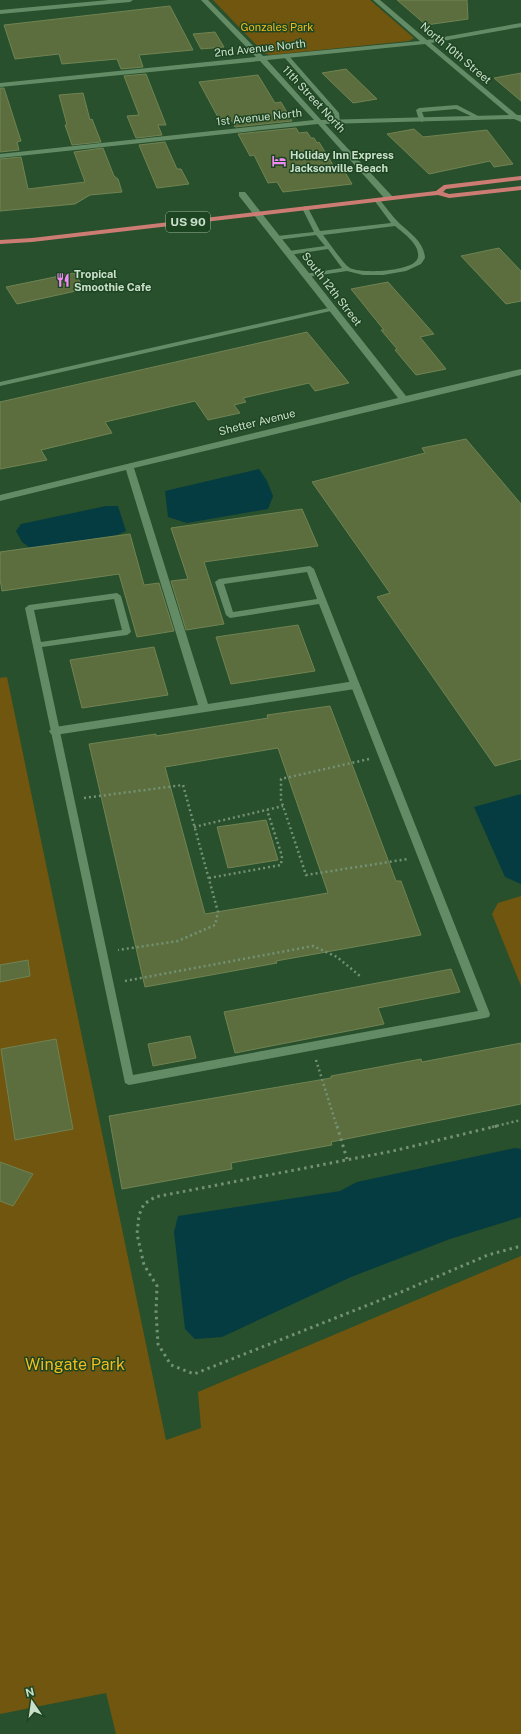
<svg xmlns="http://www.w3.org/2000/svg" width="521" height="1734" viewBox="0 0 521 1734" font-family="'Public Sans',sans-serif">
<rect width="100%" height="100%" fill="#29502c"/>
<g fill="#70560f">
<polygon points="213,0 370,0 414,38 409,41 270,55 264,53"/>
<polygon points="7,677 166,1440 201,1428 198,1392 521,1256 521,1734 116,1734 106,1693 0,1714 0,678"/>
<polygon points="521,896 521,986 492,914 498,903"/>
</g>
<g fill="#053c42">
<polygon points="259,469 267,481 273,496 268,509 187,523 168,517 165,491"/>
<polygon points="106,506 118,506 126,531 117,535 30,548 22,542 16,531 21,524"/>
<polygon points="521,794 521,884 505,877 474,807"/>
<polygon points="515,1148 521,1149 521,1217 450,1239 351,1277 222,1337 195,1339 185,1329 174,1232 178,1216 340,1191 357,1182"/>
</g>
<g fill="#5c6e3e" stroke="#708353" fill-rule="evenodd">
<polygon points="397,0 467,0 468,19 426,25"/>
<polygon points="170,6 193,50 139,55 143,67 121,69 117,59 62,64 59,54 15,59 4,25"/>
<polygon points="215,32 224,47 201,49 193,34"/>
<polygon points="346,69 377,99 353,103 322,73"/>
<polygon points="521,73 521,101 494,78"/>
<polygon points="146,74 166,125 158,125 162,135 136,138 127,116 139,115 124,76"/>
<polygon points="258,75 275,103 281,102 292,121 235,127 230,118 219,119 199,82"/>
<polygon points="0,88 4,88 21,141 17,142 19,150 0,152"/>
<polygon points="83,93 90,120 92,119 101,142 72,145 65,125 67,125 59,95"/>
<polygon points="296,128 299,133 307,132 311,138 314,138 317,143 319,142 333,165 336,168 342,167 352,184 283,192 277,182 268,183 254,155 250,156 238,134"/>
<polygon points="414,129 423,137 487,130 513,164 494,167 490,161 429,174 387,134"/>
<polygon points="165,142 177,169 181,169 189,184 157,188 139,145"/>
<polygon points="103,148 114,176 118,179 122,192 90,195 75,204 0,211 0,159 21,157 28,189 85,182 74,152"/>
<polygon points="499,248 521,271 521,301 506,304 461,256"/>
<polygon points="74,273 85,289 17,304 6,287"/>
<polygon points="388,282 434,334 420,337 446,369 416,375 395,350 397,349 381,330 384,330 351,289"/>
<polygon points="307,332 349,383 315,391 309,383 243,398 246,402 234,405 240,413 208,420 195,401 105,422 112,433 41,450 47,460 0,469 0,402"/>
<polygon points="466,439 521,504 521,759 495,766 377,597 390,593 312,482 425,453 422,448"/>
<polygon points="302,509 318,546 204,562 224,624 186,630 171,581 188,579 171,528"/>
<polygon points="130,534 144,585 159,583 174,631 137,637 119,574 2,591 0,579 0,552"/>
<polygon points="298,625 315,671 231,684 216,637"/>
<polygon points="154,647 168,695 82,708 70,660"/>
<path d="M330,706L396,881H401L421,935L276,961L277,963L145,987L89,744L156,734V736L268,718L267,715ZM278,748L328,893L205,914L165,767Z"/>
<polygon points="266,820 278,860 228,868 217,827"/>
<polygon points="28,960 30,976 0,982 0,965"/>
<polygon points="451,969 460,992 378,1008 384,1024 235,1053 224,1012"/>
<polygon points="190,1036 196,1058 153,1066 148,1044"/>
<polygon points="56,1039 73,1129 15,1140 1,1049"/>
<polygon points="521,1043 521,1104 331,1142 332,1145 231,1163 232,1169 122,1189 109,1116 331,1078 331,1076 421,1059 422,1062"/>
<polygon points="0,1162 33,1174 13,1206 0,1201"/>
</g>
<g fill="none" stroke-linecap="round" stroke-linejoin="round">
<g stroke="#739275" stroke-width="2.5" stroke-dasharray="2 3" stroke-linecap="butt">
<polyline points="369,759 281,779 281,800 306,875 408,859"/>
<polyline points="84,798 183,785 218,912 215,925 178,941 118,950"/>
<polyline points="194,827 283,806"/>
<polyline points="209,878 281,865 282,856 267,810"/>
<polyline points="125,981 313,946 337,957 360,976"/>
<polyline points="316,1060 337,1127"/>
<polyline points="492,1127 521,1120"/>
</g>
<g stroke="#739275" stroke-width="3" stroke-dasharray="2.5 4" stroke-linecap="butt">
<polyline points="337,1126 347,1159"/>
<polyline points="497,1126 393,1151 155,1197 144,1204 139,1215 137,1234 144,1265 157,1286 156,1311 158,1344 171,1365 194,1374 401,1292 488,1255 521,1246"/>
</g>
<g fill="#638c66" fill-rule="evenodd">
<polygon points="284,55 288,55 339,113 340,122 336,122 334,114 284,57"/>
<polygon points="457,105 482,118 477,119 456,109 422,112 425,120 422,122 419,120 416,110 419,108"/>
<path d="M377,198L379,199C386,207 392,216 399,223C410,233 424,242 425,258L421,264L406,271L383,275H363L347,271L307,277L305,276V274L342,268L328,249L289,255L286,253L289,251L325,246L316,235L277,240L274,238L277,236L314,232L302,208L305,206L308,208L320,231L391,223L374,200ZM395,226C403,233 420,244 418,257C416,272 361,274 350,268C343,264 329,242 323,235Z"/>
<polygon points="333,307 337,309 335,310 0,386 0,382"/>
<path d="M310,566L314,569L490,1014L489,1017L485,1018L129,1085L125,1083L25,608L29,605L117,593L121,596L131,632L127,635L42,647L133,1075L478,1011L319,604L230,618L226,615L215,582L219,579ZM307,572L317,599L233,612L224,584ZM114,599L122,630L41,642L34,610Z"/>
</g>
<g fill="#638c66" fill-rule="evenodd">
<polygon points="109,0 133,0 130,2 0,14 0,10"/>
<path d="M201,0H208L263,56L420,41L373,0H380L427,40L521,23V27L431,43L517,115H521V122L514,119L325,124L392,196L393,198L389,200H386L318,124L0,158V154L314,120L260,61L0,87V83L256,57ZM425,44L509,115L321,120L267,60Z"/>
<polygon points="239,192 245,192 406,396 521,369 521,375 134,468 208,704 355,681 360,685 355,689 55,735 51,734 49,731 55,727 198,705 126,470 0,501 0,495 398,398 239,196"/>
</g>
<polygon fill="#cd7c74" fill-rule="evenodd" points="521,176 521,180 446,189 443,192 449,194 521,186 521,190 449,198 438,195 427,196 32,242 0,244 0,240 32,238 436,191 444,185"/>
</g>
<defs>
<symbol id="hotel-bare" viewBox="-9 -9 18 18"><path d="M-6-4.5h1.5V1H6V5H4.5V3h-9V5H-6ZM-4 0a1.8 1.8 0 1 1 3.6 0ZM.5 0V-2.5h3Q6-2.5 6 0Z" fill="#f18af4" stroke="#1e4522" stroke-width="2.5" paint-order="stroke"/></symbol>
<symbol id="restaurant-bare" viewBox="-9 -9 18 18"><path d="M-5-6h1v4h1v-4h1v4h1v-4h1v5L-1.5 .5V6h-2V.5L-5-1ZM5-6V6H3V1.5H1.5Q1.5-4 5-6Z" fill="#f18af4" stroke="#1e4522" stroke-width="2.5" paint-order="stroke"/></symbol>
</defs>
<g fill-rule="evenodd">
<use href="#hotel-bare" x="269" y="151" width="20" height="20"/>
<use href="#restaurant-bare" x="53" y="270" width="20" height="20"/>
</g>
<g text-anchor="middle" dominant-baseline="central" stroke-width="3" stroke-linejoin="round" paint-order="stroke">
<g font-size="11" fill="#f3bb1c" stroke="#1e4522">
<text x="277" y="27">Gonzales Park</text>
</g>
<g font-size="11" fill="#cae0cb" stroke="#1e4522">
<text transform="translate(260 48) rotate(-6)">2nd Avenue North</text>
<text transform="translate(456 53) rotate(40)">North 10th Street</text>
<text transform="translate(314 99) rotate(47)">11th Street North</text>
<text transform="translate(259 117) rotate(-6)">1st Avenue North</text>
<text transform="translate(332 289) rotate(52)">South 12th Street</text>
<text transform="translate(257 422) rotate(-14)">Shetter Avenue</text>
</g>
<g font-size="11" font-weight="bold" fill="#cae0cb" stroke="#1e4522" text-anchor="start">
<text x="290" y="155">Holiday Inn Express<tspan x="290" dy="13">Jacksonville Beach</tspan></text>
<text x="74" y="274">Tropical<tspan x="74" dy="13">Smoothie Cafe</tspan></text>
</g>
<rect fill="#1e4522" stroke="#96b298" stroke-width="1" x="166" y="212" width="44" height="20" rx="3"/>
<g font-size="12" font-weight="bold" fill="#cae0cb">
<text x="188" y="222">US 90</text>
</g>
<g font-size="16" fill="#f3bb1c" stroke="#1e4522">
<text x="75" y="1364">Wingate Park</text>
</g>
</g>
<g transform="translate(32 1702) rotate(347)" stroke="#1e4522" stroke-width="3" paint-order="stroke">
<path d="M0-3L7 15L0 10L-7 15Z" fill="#cae0cb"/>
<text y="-6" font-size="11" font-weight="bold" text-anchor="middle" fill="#cae0cb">N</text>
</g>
</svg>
